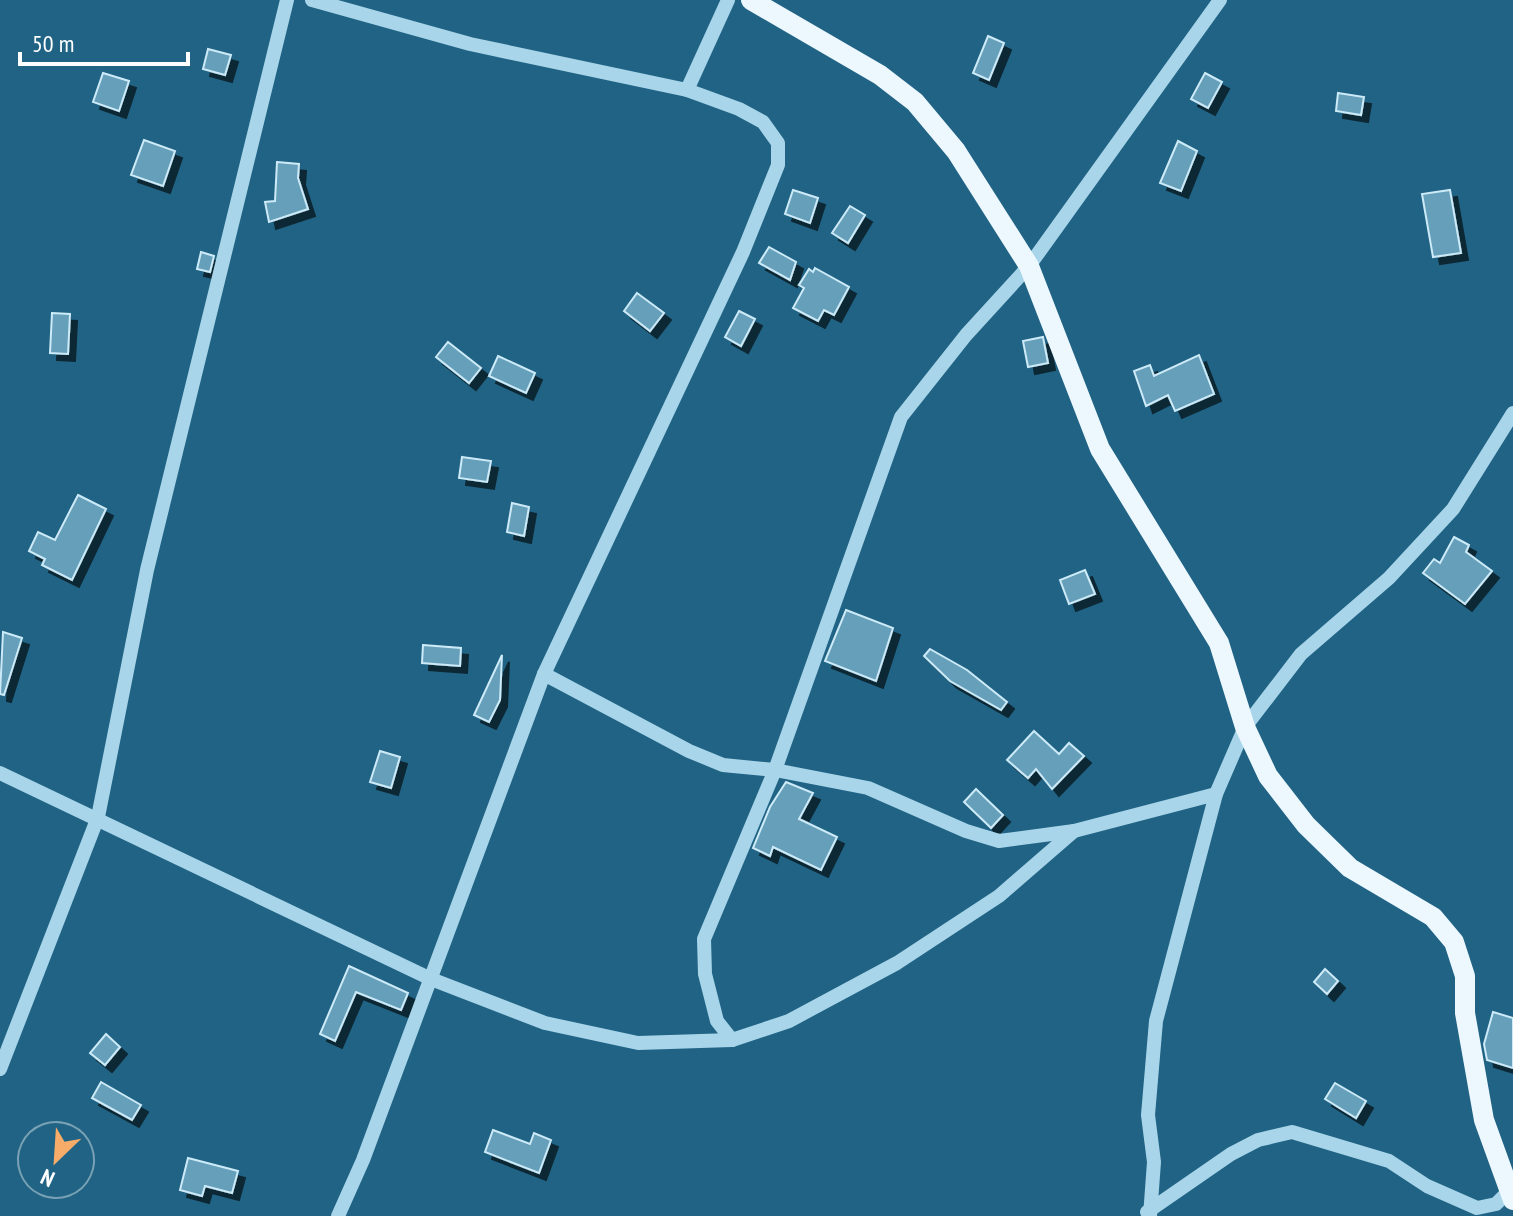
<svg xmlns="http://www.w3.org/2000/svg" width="1513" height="1216" viewBox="0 0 1513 1216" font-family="'PT Sans Narrow',sans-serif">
<defs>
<filter id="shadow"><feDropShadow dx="7" dy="7" stdDeviation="0" flood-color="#0009"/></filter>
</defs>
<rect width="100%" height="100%" fill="#206384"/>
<g fill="#669fba" stroke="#cceaf7" stroke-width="2" filter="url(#shadow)">
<polygon points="988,36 1004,43 989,80 973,73"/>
<polygon points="208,49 231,55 225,75 203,69"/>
<polygon points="103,73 129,81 119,111 93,102"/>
<polygon points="1205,73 1222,82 1208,108 1191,99"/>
<polygon points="1338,93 1364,97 1361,115 1336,111"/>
<polygon points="144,140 175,151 163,186 131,175"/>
<polygon points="1178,141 1197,151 1181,191 1160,183"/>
<polygon points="277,162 299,164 298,178 308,209 269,222 265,202 275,201"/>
<polygon points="793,190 818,198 810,223 785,214"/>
<polygon points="1450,190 1461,253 1433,257 1422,194"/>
<polygon points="850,206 865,215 848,243 832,233"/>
<polygon points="769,247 796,262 790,280 759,263"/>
<polygon points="201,252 214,256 210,272 197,269"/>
<polygon points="815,268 849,287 834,315 824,310 818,321 793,308 804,288 799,285 809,269 813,272"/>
<polygon points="637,293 664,313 650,331 624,311"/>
<polygon points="739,311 755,319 741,346 725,337"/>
<polygon points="52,313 70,314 68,354 50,353"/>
<polygon points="1043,337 1048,363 1028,367 1023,341"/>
<polygon points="448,342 481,368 469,383 436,357"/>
<polygon points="1199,355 1214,394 1175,411 1168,395 1146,406 1134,371 1150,365 1154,376"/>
<polygon points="498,356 535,373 526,393 489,376"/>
<polygon points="462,457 491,461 487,482 459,478"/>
<polygon points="78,495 106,509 72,580 42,565 45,559 29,551 38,532 55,540"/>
<polygon points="512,503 529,507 524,536 507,532"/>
<polygon points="1454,537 1469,545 1466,552 1492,571 1465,604 1423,573 1434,559 1440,563"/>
<polygon points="1085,570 1095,594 1069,604 1060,580"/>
<polygon points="846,610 893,628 876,681 825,661"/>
<polygon points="3,632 22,638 4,695 0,694"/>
<polygon points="423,645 461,648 460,666 422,663"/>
<polygon points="930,649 967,670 1007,702 1001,710 950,681 924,656"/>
<polygon points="502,655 500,700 489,722 474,715"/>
<polygon points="1034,731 1059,754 1069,743 1084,756 1052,789 1036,769 1028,778 1007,760"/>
<polygon points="380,751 400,757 391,788 370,782"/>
<polygon points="786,782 813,793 799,819 837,837 821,870 773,847 770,856 753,848 770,807"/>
<polygon points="976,789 1003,815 991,828 964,802"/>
<polygon points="349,966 408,993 401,1010 356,992 335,1041 320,1034"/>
<polygon points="1325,969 1338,981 1327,994 1314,982"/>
<polygon points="1493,1012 1513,1018 1513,1068 1487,1060 1484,1044"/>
<polygon points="106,1034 120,1047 105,1065 90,1053"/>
<polygon points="101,1082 141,1105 132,1120 92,1098"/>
<polygon points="1335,1083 1366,1101 1356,1118 1325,1099"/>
<polygon points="493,1130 530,1144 534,1133 551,1140 539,1173 485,1152"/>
<polygon points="188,1158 238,1171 232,1193 205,1186 202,1196 180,1190"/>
</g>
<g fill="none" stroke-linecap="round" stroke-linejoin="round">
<g stroke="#a8d5e9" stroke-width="14">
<polyline points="312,0 470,44 687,90"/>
<polyline points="544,674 689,751 723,765 775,770 868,788 966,831 999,841 1074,831 1216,794"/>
<polyline points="0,773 431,979 545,1023 638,1043 732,1040 789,1021 897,963 999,896 1074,831"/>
<polyline points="732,1040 717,1021 705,974 704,939 775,770 901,417 966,335 1029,266 1220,0"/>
<polyline points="0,1069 98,817 147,570 287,0"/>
<polyline points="1147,1212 1231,1154 1258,1140 1292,1132 1389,1161 1427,1186 1477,1208 1496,1204 1508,1192"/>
<polyline points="338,1216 363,1160 544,674 743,252 778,165 778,143 763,122 739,109 687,90 728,0"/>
<polyline points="1150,1216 1154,1162 1148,1115 1156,1021 1216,794 1245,727 1301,654 1389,578 1453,509 1513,413"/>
</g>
<polyline stroke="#ecf7fe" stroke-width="20" points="751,0 880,75 915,102 956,151 1029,266 1100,449 1219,643 1245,727 1268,776 1306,825 1350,868 1433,917 1454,942 1465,976 1465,1013 1484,1120 1513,1200"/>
</g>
<g transform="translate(56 1160) rotate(205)"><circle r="38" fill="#206384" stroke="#79a1b5" stroke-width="2"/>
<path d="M0-6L14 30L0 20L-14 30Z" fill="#f7ad69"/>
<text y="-12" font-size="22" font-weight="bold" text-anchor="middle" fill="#ffffff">N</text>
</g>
<path d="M20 52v12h168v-12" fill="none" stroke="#ffffff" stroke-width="4"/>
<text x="32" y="52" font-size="24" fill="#ffffff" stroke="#206384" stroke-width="6" paint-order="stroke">50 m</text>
</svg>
